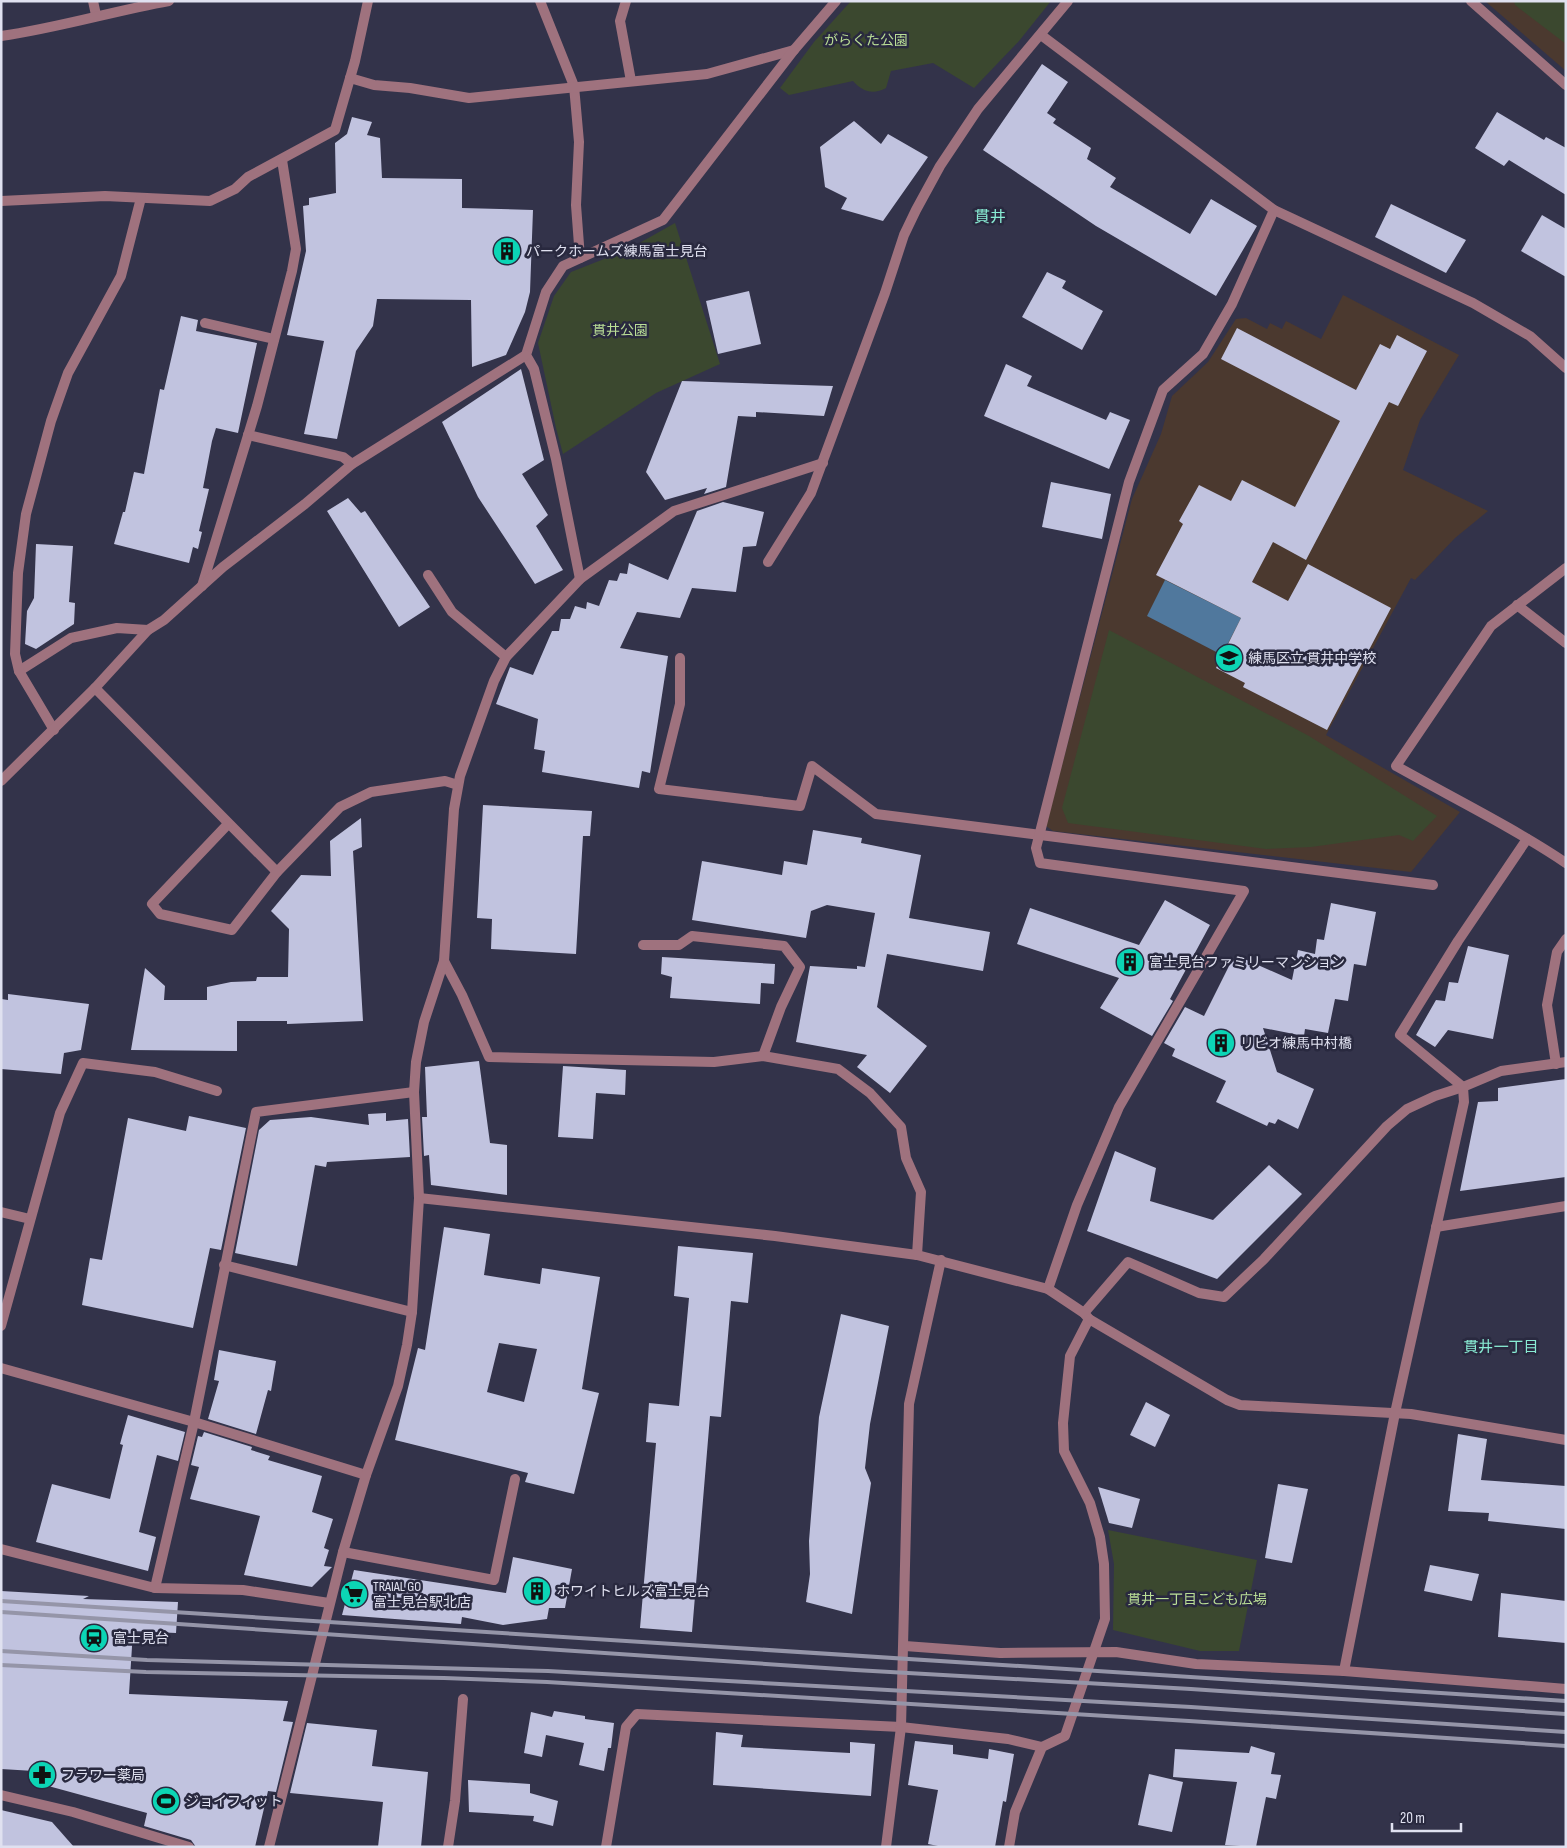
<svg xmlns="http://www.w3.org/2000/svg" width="1567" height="1848" viewBox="0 0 1567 1848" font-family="'Sofia Sans Condensed','Noto Sans JP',sans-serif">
<rect width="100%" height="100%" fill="#33334a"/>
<g fill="#4b392f">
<polygon points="1485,1 1566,1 1566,71"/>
<polygon points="1343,295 1459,355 1420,420 1403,470 1488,511 1455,538 1415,580 1411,578 1326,735 1460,812 1411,872 1053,831 1046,826 1132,499 1161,434 1172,396 1208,362 1236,319 1246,318 1267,329 1270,323 1282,329 1286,321 1321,339"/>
</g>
<g fill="#3b482f">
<path d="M851,1H1051L1019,41L974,88L933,63L891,71L886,88C873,95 863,92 853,81L789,95L780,88L814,42Z"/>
<polygon points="1514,1 1566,1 1566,44 1515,5"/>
<polygon points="675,223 720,364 656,393 563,454 556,428 538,343 554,296 571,272 627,250"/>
<polygon points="1109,630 1309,736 1437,816 1413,841 1399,835 1311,847 1266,849 1068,823 1062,808"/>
<polygon points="1108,1530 1257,1560 1239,1651 1200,1651 1113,1630 1114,1564"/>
</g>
<polygon fill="#50789d" points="1165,580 1241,618 1222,655 1147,616"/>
<g fill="#c1c3df" fill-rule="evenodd">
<polygon points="1042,64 1068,82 1047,113 1056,119 1053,123 1091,148 1087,159 1116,178 1110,187 1190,234 1211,199 1257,226 1216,296 1096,226 983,150"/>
<polygon points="1497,112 1544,140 1546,137 1566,148 1566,195 1509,160 1504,166 1475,148"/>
<polygon points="352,117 372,122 367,135 380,138 382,178 462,179 462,208 533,210 530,292 525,312 506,355 472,367 471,300 377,299 373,326 356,351 337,439 304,434 324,341 287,335 306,251 303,206 309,205 309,198 336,193 335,143 347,134"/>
<polygon points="854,121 881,144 888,134 928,157 883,221 841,209 847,198 825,187 820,147"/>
<polygon points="1391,204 1466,240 1446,273 1375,237"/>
<polygon points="1542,215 1566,229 1566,277 1521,251"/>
<polygon points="1047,272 1066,281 1062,288 1103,311 1082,350 1022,317"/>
<polygon points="749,291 761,344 718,354 706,301"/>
<polygon points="181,316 198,320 196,331 257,343 238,433 216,428 212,441 203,488 209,489 199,531 202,532 198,549 193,547 189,563 114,544 123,512 125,512 134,472 144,474 160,389 164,390"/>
<polygon points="1237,328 1356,390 1380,344 1390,349 1397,335 1427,351 1398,406 1389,402 1306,560 1273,542 1252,582 1288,601 1308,564 1391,608 1327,730 1243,687 1245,683 1216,668 1241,618 1156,575 1183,524 1179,521 1199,485 1231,501 1242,480 1295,507 1340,421 1221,359"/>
<polygon points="1006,364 1032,376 1027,386 1106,420 1110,412 1130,420 1109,469 984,416"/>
<polygon points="521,369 544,460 522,474 548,515 536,526 563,570 535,584 478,497 442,422"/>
<polygon points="682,381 833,386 824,416 756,412 756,417 738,416 726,487 704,494 707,488 665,500 646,472"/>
<polygon points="1051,482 1111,494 1102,539 1042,527"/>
<polygon points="348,498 361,513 365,511 430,607 399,627 327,511"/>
<polygon points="723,502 764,512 756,546 743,547 736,592 692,588 680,618 637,612 620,648 668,656 650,773 642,771 639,788 542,772 545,751 534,749 538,719 496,704 510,667 533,675 552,631 559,631 561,619 570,619 575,606 586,609 587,602 599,606 609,580 617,581 620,573 627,574 629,563 668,580 697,511"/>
<polygon points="36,544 73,546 69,602 75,603 74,624 36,649 25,644 27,611 34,598"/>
<polygon points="483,805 592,811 590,836 583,836 576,954 491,949 492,919 477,918"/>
<polygon points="361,818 362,847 353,851 363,1021 287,1024 287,1021 237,1021 237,1051 131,1050 145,968 165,986 164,1000 207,1000 207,987 231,982 256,981 257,977 288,977 289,929 271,911 301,875 331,876 330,841"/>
<polygon points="813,830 862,838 861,843 921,855 909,918 990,932 983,971 887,954 877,1007 927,1046 890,1093 857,1067 867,1055 796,1042 810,966 857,969 857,966 865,967 875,913 827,905 811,911 806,938 692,920 702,861 782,875 784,861 807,865"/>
<polygon points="1165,900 1210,925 1170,999 1173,1001 1152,1036 1100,1008 1119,978 1017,944 1030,908 1139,945"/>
<polygon points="1331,903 1376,912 1366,966 1354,964 1348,1001 1335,999 1328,1033 1305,1029 1304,1036 1263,1028 1277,1072 1314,1089 1298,1129 1278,1119 1275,1124 1269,1122 1267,1126 1216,1102 1226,1081 1172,1056 1175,1049 1164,1043 1185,1007 1204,1016 1231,962 1240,957 1292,980 1298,950 1315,954 1317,939 1324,940"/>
<polygon points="1468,946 1509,955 1493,1039 1448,1030 1435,1047 1416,1035 1436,1000 1445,1001 1449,982 1458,983"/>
<polygon points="662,957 775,964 774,984 761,983 760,1004 670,998 672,977 661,974"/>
<polygon points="8,994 89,1004 81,1050 64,1053 61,1074 1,1069 1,999 8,1000"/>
<polygon points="479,1061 490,1143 507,1145 507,1195 431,1185 429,1155 424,1156 422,1117 427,1117 425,1067"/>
<polygon points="563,1066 626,1070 625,1095 596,1093 593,1139 558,1137"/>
<polygon points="1566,1079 1566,1177 1460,1191 1478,1102 1498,1101 1498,1088"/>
<polygon points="386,1113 386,1121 408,1119 410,1157 327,1162 326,1167 315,1165 297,1266 235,1253 259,1130 270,1120 311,1117 369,1125 368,1114"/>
<polygon points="189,1116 246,1128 221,1250 210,1248 193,1328 82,1305 90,1258 102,1260 128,1118 186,1131"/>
<polygon points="1115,1151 1156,1168 1150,1201 1213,1220 1269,1165 1302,1194 1217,1279 1087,1231"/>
<path d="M444,1227L490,1234L484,1275L540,1284L542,1268L600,1277L582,1389L599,1393L574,1494L525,1482L528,1473L395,1440L418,1348L425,1350ZM499,1343L537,1349L524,1402L487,1392Z"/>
<polygon points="678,1246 753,1253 748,1303 731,1301 721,1417 710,1416 692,1632 640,1628 656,1443 646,1442 649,1403 679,1406 689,1298 674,1296"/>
<polygon points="841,1314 889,1326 870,1424 865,1468 871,1483 852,1614 806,1602 810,1574 809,1541 819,1417"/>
<polygon points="219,1350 276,1361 271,1391 268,1390 256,1434 208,1419 219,1381 214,1380"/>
<polygon points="1146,1402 1170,1415 1155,1447 1130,1435"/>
<polygon points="128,1415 185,1432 178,1461 157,1455 139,1532 156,1537 148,1571 36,1542 52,1484 110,1499 123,1445 120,1444"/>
<polygon points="204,1432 252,1447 251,1450 270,1456 268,1460 322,1476 312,1512 333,1519 324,1548 329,1550 324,1566 332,1567 312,1587 244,1575 260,1516 190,1499 199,1467 191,1465 198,1436 202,1437"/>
<polygon points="1458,1434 1487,1439 1481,1480 1566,1486 1566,1529 1488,1521 1489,1513 1448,1511"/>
<polygon points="1278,1484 1308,1489 1292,1563 1265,1558"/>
<polygon points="1098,1487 1140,1499 1132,1528 1109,1523"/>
<polygon points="513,1557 572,1569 565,1608 549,1608 547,1619 503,1625 462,1617 461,1624 342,1615 354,1570 506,1593"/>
<polygon points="1430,1565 1479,1574 1472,1601 1424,1591"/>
<polygon points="1,1591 89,1596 83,1599 178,1602 176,1633 133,1631 129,1694 288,1701 283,1721 293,1722 276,1792 268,1791 255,1847 196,1847 191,1840 144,1826 147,1813 41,1784 41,1780 31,1778 34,1771 1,1769"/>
<polygon points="1501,1593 1566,1601 1566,1643 1498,1637"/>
<polygon points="554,1711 585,1716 585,1719 614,1723 611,1748 608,1748 604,1771 579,1765 584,1743 546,1735 542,1757 524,1753 531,1712 552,1717"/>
<polygon points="307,1723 377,1730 372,1766 428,1772 421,1847 378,1847 383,1802 290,1793"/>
<polygon points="716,1732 743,1735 741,1747 850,1753 850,1742 875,1744 871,1796 713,1785"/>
<polygon points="915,1741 953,1745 953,1754 988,1759 989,1749 1014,1754 1006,1802 1003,1801 995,1847 943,1847 928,1844 938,1790 908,1785"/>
<polygon points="1251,1746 1275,1753 1271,1774 1281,1775 1276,1799 1266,1797 1256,1847 1225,1845 1237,1782 1173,1777 1175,1749 1249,1753"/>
<polygon points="1149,1774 1183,1782 1172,1832 1138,1825"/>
<polygon points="468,1780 530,1784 530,1793 558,1801 553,1826 533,1821 534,1816 469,1812"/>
<polygon points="1,1810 52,1822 74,1847 1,1847"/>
</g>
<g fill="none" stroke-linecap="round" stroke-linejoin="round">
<g stroke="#9f727e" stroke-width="10">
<polyline points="93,1 96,15"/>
<polyline points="540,1 574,86 579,142 576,205 580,258"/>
<polyline points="626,1 620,21 631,81"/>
<polyline points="1471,1 1566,85"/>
<polyline points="1041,35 1274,210 1473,303 1530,336 1566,368"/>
<path d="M1,36C58,28 113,11 169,1"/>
<polyline points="350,78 374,85 410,88 469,98 707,74 794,50"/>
<polyline points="1,201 105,196 210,201 235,189 248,177 335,130 355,61 368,1"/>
<polyline points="205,323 274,339"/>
<polyline points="248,435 343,457 352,464"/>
<polyline points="768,562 811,493 885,293 904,235 916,210 940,166 978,109 1068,1"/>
<path d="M1566,568L1491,626L1396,766C1453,798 1512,827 1566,863"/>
<polyline points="428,575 452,612 506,657"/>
<polyline points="580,579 556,459 534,369 526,355 546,292 563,266 663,220 794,50 836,1"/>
<polyline points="202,586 257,406 292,271 296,249 282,160"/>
<polyline points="1517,605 1566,643"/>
<polyline points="680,658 680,704 659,789 800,806 812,766 876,814 1433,885"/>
<polyline points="19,671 71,638 117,628 148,630"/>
<polyline points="95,688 277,872 340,807 371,792 445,781 458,785"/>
<polyline points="54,730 19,671 15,654 18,573 26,514 51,421 68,373 121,276 141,198"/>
<polyline points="1,781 95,688 148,630 164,620 223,567 305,504 352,464 526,355"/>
<polyline points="228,824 152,904 160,914 232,930 277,872"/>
<polyline points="643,945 679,945 692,936 784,946 800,967 781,1007 763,1056"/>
<polyline points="444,961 462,995 489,1057 714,1062 763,1056 838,1069 870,1093 901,1127 906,1158 921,1192 917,1255"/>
<polyline points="1556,1064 1547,1005 1557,952 1566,939"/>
<polyline points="419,1198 775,1236 917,1255 1048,1289 1084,1313 1089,1319 1227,1400 1240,1405 1411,1414 1566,1440"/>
<polyline points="1,1212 30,1219"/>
<polyline points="1436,1227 1566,1206"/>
<polyline points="224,1265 412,1312"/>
<polyline points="1048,1289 1077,1205 1119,1107 1244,891 1040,863 1036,848 1129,482 1163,390 1203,354 1232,304 1274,210"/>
<polyline points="1084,1313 1128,1262 1199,1293 1224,1297 1264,1259 1387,1126 1407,1109 1435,1096 1463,1087 1501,1071 1566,1062"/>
<polyline points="1,1326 60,1113 83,1063 155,1072 217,1091"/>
<polyline points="1,1368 194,1422 366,1475"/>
<polyline points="1,1549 155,1588 243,1590 329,1603"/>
<polyline points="343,1552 494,1580 515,1479"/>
<polyline points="155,1588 194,1422 256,1112 414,1092"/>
<polyline points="905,1646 1000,1653 1116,1652 1196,1664 1344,1671 1566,1689"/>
<polyline points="1344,1671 1395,1413 1464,1102 1463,1087 1400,1035 1458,941 1527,839"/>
<polyline points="1,1795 73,1812 189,1847"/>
<polyline points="269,1847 343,1552 366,1475 398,1386 407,1345 412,1312 419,1198 414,1092 416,1062 424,1022 444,961 454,809 460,776 494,681 506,657 580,579 674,511 823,463"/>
<polyline points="448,1847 455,1801 463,1699"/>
<polyline points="606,1847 626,1727 637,1714 901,1727 1008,1739 1042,1747"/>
<polyline points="886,1847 901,1727 909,1404 941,1260"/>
<polyline points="1009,1847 1015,1812 1042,1747 1065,1736 1105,1619 1104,1564 1100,1537 1090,1503 1064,1451 1063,1423 1070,1356 1089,1319"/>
</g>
<g stroke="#9595a8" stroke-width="4">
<polyline points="1,1601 1566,1701"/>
<polyline points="1,1612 855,1670 1191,1689 1566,1714"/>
<polyline points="1,1651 147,1660 548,1671 1191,1707 1566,1732"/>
<polyline points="1,1665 146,1672 444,1678 547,1682 1189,1721 1566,1746"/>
</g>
</g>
<defs>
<symbol id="building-disc" viewBox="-11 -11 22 22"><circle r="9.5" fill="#0cd5b5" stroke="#29293f"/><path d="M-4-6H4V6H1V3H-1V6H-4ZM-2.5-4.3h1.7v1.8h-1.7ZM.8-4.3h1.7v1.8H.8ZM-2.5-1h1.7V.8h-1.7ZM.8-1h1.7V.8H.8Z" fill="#111"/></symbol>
<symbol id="school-disc" viewBox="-11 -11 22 22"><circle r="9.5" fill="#0cd5b5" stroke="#29293f"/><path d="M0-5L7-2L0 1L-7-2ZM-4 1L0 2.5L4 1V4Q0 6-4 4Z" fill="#111"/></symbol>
<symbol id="supermarket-disc" viewBox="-11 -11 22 22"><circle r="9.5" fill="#0cd5b5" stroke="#29293f"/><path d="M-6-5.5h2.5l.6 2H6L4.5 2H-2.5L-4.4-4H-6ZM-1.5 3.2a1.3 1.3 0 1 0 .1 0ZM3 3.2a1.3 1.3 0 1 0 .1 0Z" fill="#111"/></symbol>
<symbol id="station-disc" viewBox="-11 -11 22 22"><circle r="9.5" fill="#0cd5b5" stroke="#29293f"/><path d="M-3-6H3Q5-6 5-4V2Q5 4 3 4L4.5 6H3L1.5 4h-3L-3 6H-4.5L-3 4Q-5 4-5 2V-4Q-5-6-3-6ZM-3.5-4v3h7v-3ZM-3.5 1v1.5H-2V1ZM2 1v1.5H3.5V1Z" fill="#111"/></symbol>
<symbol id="pharmacy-disc" viewBox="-11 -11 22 22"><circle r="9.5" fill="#0cd5b5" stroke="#29293f"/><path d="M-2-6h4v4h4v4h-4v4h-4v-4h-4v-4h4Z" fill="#111"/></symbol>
<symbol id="stadium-disc" viewBox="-11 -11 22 22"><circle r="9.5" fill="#0cd5b5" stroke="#29293f"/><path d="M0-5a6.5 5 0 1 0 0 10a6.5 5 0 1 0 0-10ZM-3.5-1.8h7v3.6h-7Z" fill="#111"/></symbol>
</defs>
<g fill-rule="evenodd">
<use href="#building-disc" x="491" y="235" width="32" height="32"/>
<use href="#school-disc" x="1213" y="642" width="32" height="32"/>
<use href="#building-disc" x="1114" y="946" width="32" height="32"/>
<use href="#building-disc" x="1205" y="1027" width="32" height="32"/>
<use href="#building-disc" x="521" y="1575" width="32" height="32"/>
<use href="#supermarket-disc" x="338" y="1578" width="32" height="32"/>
<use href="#station-disc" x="78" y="1622" width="32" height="32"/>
<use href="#pharmacy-disc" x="26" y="1759" width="32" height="32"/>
<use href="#stadium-disc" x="150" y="1785" width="32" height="32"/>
</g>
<g text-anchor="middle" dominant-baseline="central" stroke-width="5" stroke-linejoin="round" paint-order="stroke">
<g font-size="14" fill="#bade96" stroke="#29293f">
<text x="866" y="40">がらくた公園</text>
<text x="620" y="330">貫井公園</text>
<text x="1197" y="1599">貫井一丁目こども広場</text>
</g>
<g font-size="14" fill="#e0e1f0" stroke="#29293f" text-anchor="start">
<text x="526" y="251">パークホームズ練馬富士見台</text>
<text x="1248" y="658">練馬区立 貫井中学校</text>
<text x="1149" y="962">富士見台ファミリーマンション</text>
<text x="1240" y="1043">リビオ練馬中村橋</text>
<text x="373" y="1586">TRAIAL GO<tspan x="373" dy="16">富士見台駅北店</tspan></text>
<text x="556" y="1591">ホワイトヒルズ富士見台</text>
<text x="113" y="1638">富士見台</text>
<text x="61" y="1775">フラワー薬局</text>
<text x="185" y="1801">ジョイフィット</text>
</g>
<g font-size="15" fill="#89ecd4" stroke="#29293f">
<text x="1501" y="1347">貫井一丁目</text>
</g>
<g font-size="16" fill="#89ecd4" stroke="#29293f">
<text x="990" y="217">貫井</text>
</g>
</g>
<rect width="1567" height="1848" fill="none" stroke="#e0e1f0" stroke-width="5"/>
<path d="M1392 1823v8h69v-8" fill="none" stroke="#e0e1f0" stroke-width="2.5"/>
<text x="1400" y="1823" font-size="15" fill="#e0e1f0" stroke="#29293f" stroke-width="4" paint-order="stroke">20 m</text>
</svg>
